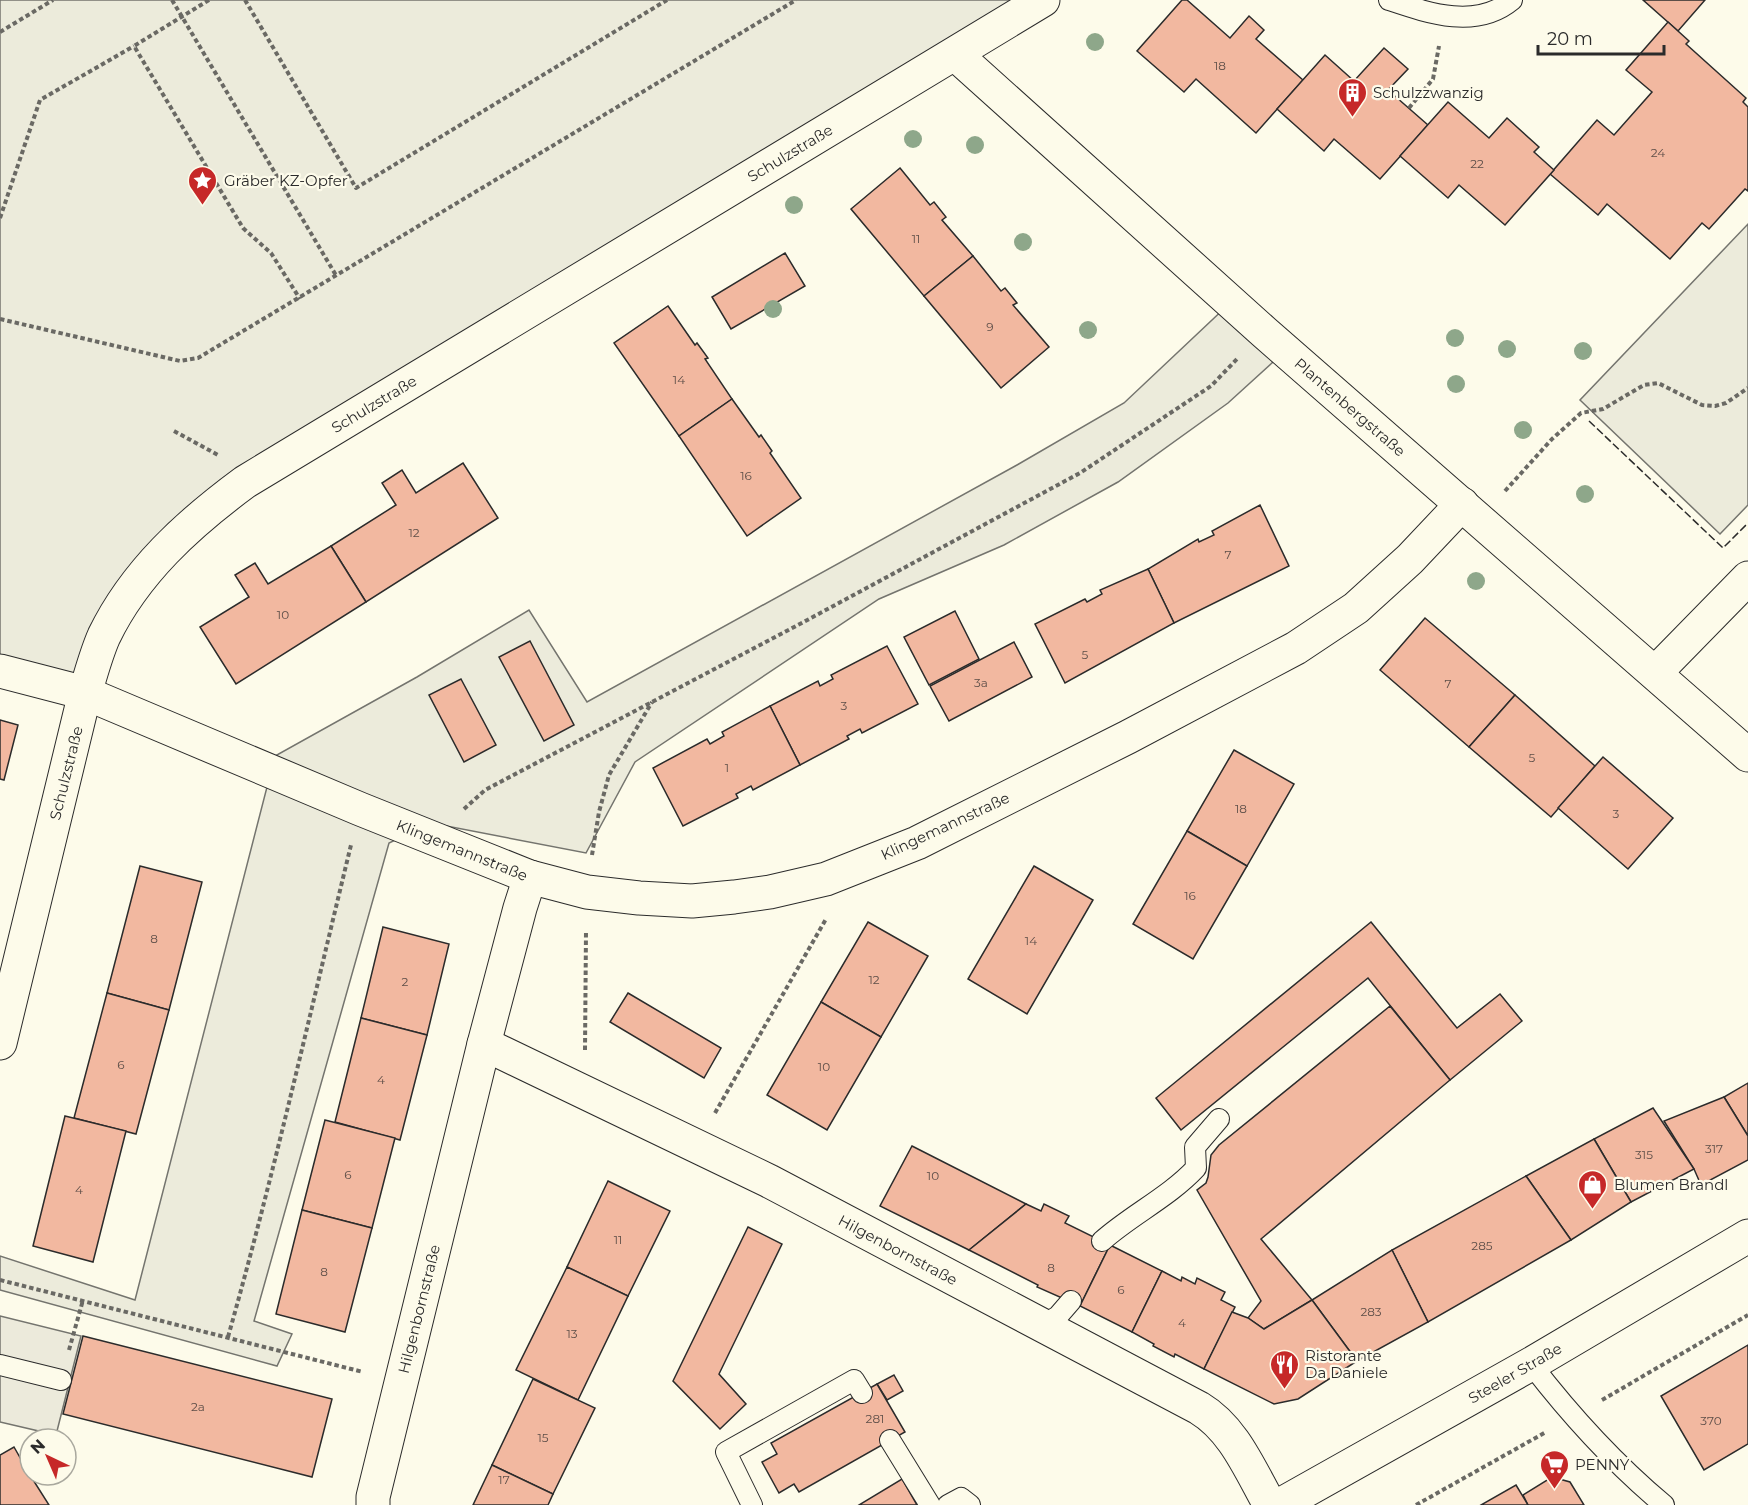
<svg xmlns="http://www.w3.org/2000/svg" width="1748" height="1505" viewBox="0 0 1748 1505" font-family="Montserrat,sans-serif">
<rect width="100%" height="100%" fill="#fdfbea"/>
<g fill="#ecebdb" stroke="#74746e" stroke-width="1.5">
<polygon points="0,0 1039,0 203,507 82,689 0,668"/>
<polygon points="1748,224 1748,505 1720,534 1580,400"/>
<polygon points="1229,304 1283,353 1228,403 1118,482 1004,545 879,599 635,762 586,853 431,823 389,843 254,1321 292,1334 277,1366 0,1290 0,1256 135,1300 275,756 417,677 529,610 587,702 1017,465 1124,403"/>
</g>
<polygon fill="#eceadb" stroke="#74746e" stroke-width="1.5" points="0,1316 81,1336 56,1435 0,1422"/>
<g fill="#f2b8a0" stroke="#2b2b2b" stroke-width="1.5">
<polygon points="1182,0 1187,0 1230,38 1249,16 1264,30 1256,39 1303,80 1256,133 1196,79 1184,92 1137,51"/>
<polygon points="1643,0 1705,0 1678,31"/>
<polygon points="1668,22 1689,41 1686,44 1746,98 1743,102 1748,107 1748,191 1745,189 1709,229 1702,223 1670,259 1607,204 1598,215 1550,174 1597,120 1614,135 1652,92 1626,70"/>
<polygon points="1384,48 1408,69 1388,90 1428,125 1380,179 1334,139 1324,151 1277,109 1325,55 1354,81"/>
<polygon points="1448,102 1489,138 1507,118 1539,147 1534,152 1554,170 1505,225 1459,185 1448,198 1400,156"/>
<polygon points="900,168 930,205 934,202 946,217 942,220 973,256 924,296 851,209"/>
<polygon points="785,253 805,286 731,329 712,297"/>
<polygon points="973,256 1001,291 1005,288 1017,303 1013,305 1049,347 1001,388 924,296"/>
<polygon points="668,306 695,345 697,343 708,358 705,359 732,399 679,436 614,343"/>
<polygon points="732,399 759,437 761,435 772,451 770,453 801,498 747,536 679,436"/>
<polygon points="463,463 498,518 366,602 331,546 396,505 382,483 402,470 416,493"/>
<polygon points="1260,505 1289,566 1174,623 1148,569 1198,539 1199,542 1214,535 1212,531"/>
<polygon points="331,546 366,602 236,684 200,627 249,597 235,575 255,563 268,584"/>
<polygon points="1148,569 1174,623 1065,683 1035,624 1085,599 1087,602 1102,594 1100,590"/>
<polygon points="955,611 979,659 929,685 904,637"/>
<polygon points="1425,618 1515,695 1469,747 1380,670"/>
<polygon points="530,641 574,725 544,741 499,657"/>
<polygon points="1014,642 1032,677 949,721 930,686"/>
<polygon points="887,646 918,704 862,733 860,729 847,736 849,739 800,765 770,706 818,681 820,686 833,679 831,675"/>
<polygon points="461,679 496,745 464,762 429,695"/>
<polygon points="1515,695 1595,766 1551,817 1469,747"/>
<polygon points="770,706 800,765 753,790 751,786 736,794 738,798 683,826 653,768 707,739 710,744 724,736 722,732"/>
<polygon points="0,720 18,725 4,780 0,779"/>
<polygon points="1234,750 1294,784 1247,866 1187,831"/>
<polygon points="1603,757 1673,818 1628,869 1558,808"/>
<polygon points="1187,831 1247,866 1193,959 1133,924"/>
<polygon points="140,866 202,882 169,1010 107,993"/>
<polygon points="1034,866 1093,900 1027,1014 968,979"/>
<polygon points="868,922 928,956 881,1037 821,1002"/>
<polygon points="1371,922 1457,1028 1500,994 1522,1021 1450,1080 1368,978 1181,1130 1156,1098"/>
<polygon points="383,927 449,944 427,1035 361,1018"/>
<polygon points="107,993 169,1010 136,1134 74,1118"/>
<polygon points="628,993 721,1048 704,1078 610,1022"/>
<polygon points="821,1002 881,1037 827,1130 767,1095"/>
<polygon points="1390,1006 1450,1080 1261,1239 1312,1300 1264,1329 1248,1318 1261,1301 1197,1190 1206,1183 1208,1177 1211,1155 1219,1145"/>
<polygon points="361,1018 427,1035 400,1140 335,1122"/>
<polygon points="1748,1083 1748,1136 1724,1097"/>
<polygon points="1724,1097 1748,1136 1748,1160 1701,1185 1694,1169 1664,1121"/>
<polygon points="1653,1108 1694,1169 1631,1202 1594,1139"/>
<polygon points="65,1116 126,1131 93,1262 33,1246"/>
<polygon points="325,1120 395,1138 372,1228 302,1210"/>
<polygon points="1594,1139 1631,1202 1571,1240 1526,1176"/>
<polygon points="912,1146 1026,1204 969,1250 880,1206"/>
<polygon points="1526,1176 1571,1240 1428,1322 1392,1250"/>
<polygon points="608,1181 670,1211 628,1296 567,1267"/>
<polygon points="1026,1204 1041,1211 1044,1204 1069,1216 1065,1223 1110,1245 1080,1306 1037,1287 1038,1285 969,1250"/>
<polygon points="302,1210 372,1228 345,1332 276,1314"/>
<polygon points="748,1227 782,1244 719,1374 746,1404 720,1429 673,1381"/>
<polygon points="1110,1245 1162,1271 1132,1332 1080,1306"/>
<polygon points="1392,1250 1428,1322 1357,1361 1312,1300"/>
<polygon points="567,1267 628,1296 578,1400 516,1370"/>
<polygon points="1162,1271 1181,1281 1182,1277 1195,1284 1197,1278 1225,1292 1221,1300 1235,1307 1204,1369 1175,1354 1174,1357 1153,1346 1154,1344 1132,1332"/>
<polygon points="1312,1300 1357,1361 1298,1399 1274,1404 1204,1369 1232,1312 1248,1318 1264,1329"/>
<polygon points="83,1336 332,1399 312,1477 63,1414"/>
<polygon points="1748,1345 1748,1444 1704,1470 1661,1396"/>
<polygon points="894,1375 903,1391 887,1400 877,1384"/>
<polygon points="533,1379 595,1408 553,1494 492,1465"/>
<polygon points="877,1384 905,1432 799,1492 794,1484 779,1493 762,1462 777,1454 771,1443"/>
<polygon points="14,1447 30,1475 49,1505 0,1505 0,1455"/>
<polygon points="492,1465 553,1494 548,1505 473,1505"/>
<polygon points="1552,1477 1570,1482 1584,1505 1528,1505 1523,1495"/>
<polygon points="902,1479 917,1505 859,1505"/>
<polygon points="1516,1485 1528,1505 1481,1505"/>
</g>
<g fill="none" stroke-linecap="round" stroke-linejoin="round">
<defs>
<g id="service">
<path d="M1389,0C1428,13 1476,30 1512,0"/>
<path d="M1102,1241C1131,1215 1169,1197 1196,1168L1195,1147L1219,1119"/>
<polyline points="1042,1326 1058,1316 1071,1301"/>
<path d="M1531,1364C1571,1416 1614,1463 1664,1505"/>
<polyline points="0,1365 61,1380"/>
<polyline points="890,1440 930,1505"/>
<polyline points="752,1505 726,1452 854,1380 862,1393"/>
<polyline points="948,1505 961,1498 970,1505"/>
</g>
<g id="minor">
<polyline points="955,54 1264,332 1748,755"/>
<polyline points="0,671 85,693 360,809 530,877 587,892 639,898 692,901 734,897 770,892 826,879 917,843 1128,737 1296,648 1356,608 1410,559 1462,504"/>
<polyline points="1655,673 1748,578"/>
<path d="M0,1043L85,693C91,674 96,654 104,636C135,572 188,524 245,482L1043,0"/>
<path d="M484,1044L769,1181L1199,1408C1234,1429 1250,1470 1270,1505"/>
<polyline points="373,1505 373,1497 484,1044 520,908 530,877"/>
</g>
<polyline id="secondary" points="1280,1505 1531,1364 1748,1236"/>
</defs>
<use href="#service" stroke="#2b2b2b" stroke-width="22"/>
<use href="#minor" stroke="#2b2b2b" stroke-width="35"/>
<use href="#secondary" stroke="#2b2b2b" stroke-width="35"/>
<g stroke="#6a6964" stroke-width="4" stroke-dasharray="4.5 3" stroke-linecap="butt">
<polyline points="172,0 337,277"/>
<polyline points="209,0 134,46 243,228 271,253 300,299"/>
<polyline points="245,0 356,188 667,0"/>
<polyline points="0,32 53,0"/>
<polyline points="1409,108 1433,79 1439,46"/>
<polyline points="0,218 40,100 134,46"/>
<polyline points="0,319 180,361 198,358 796,0"/>
<polyline points="174,431 218,455"/>
<polyline points="1505,491 1552,439 1581,413 1603,409 1644,385 1658,383 1702,405 1715,406 1726,403 1748,388"/>
<polyline points="464,809 485,790 798,625 1080,473 1211,386 1238,358"/>
<polyline points="592,855 599,812 609,775 652,702"/>
<polyline points="585,1050 586,931"/>
<polyline points="715,1113 826,919"/>
<polyline points="0,1280 363,1372"/>
<path d="M228,1337C274,1174 311,1009 351,845"/>
<polyline points="69,1350 83,1300"/>
<polyline points="1602,1400 1748,1315"/>
<polyline points="1416,1505 1546,1432"/>
</g>
<use href="#service" stroke="#fdfbea" stroke-width="20"/>
<use href="#minor" stroke="#fdfbea" stroke-width="33"/>
<use href="#secondary" stroke="#fdfbea" stroke-width="33"/>
<polyline stroke="#2b2b2b" stroke-width="1.5" stroke-dasharray="8 3" stroke-linecap="butt" points="1589,421 1723,548 1748,523"/>
</g>
<g fill="#8ea78a">
<circle cx="1095" cy="42" r="9"/>
<circle cx="913" cy="139" r="9"/>
<circle cx="975" cy="145" r="9"/>
<circle cx="794" cy="205" r="9"/>
<circle cx="1023" cy="242" r="9"/>
<circle cx="773" cy="309" r="9"/>
<circle cx="1088" cy="330" r="9"/>
<circle cx="1455" cy="338" r="9"/>
<circle cx="1507" cy="349" r="9"/>
<circle cx="1583" cy="351" r="9"/>
<circle cx="1456" cy="384" r="9"/>
<circle cx="1523" cy="430" r="9"/>
<circle cx="1585" cy="494" r="9"/>
<circle cx="1476" cy="581" r="9"/>
</g>
<defs>
<symbol id="building-pin" viewBox="-11 -11 22 30"><path d="M0 17L-7.5 6A9.5 9.5 0 1 1 7.5 6Z" fill="#c62828" stroke="#fdfbea"/><path d="M-4-6H4V6H1V3H-1V6H-4ZM-2.5-4.3h1.7v1.8h-1.7ZM.8-4.3h1.7v1.8H.8ZM-2.5-1h1.7V.8h-1.7ZM.8-1h1.7V.8H.8Z" fill="#fff"/></symbol>
<symbol id="sight-pin" viewBox="-11 -11 22 30"><path d="M0 17L-7.5 6A9.5 9.5 0 1 1 7.5 6Z" fill="#c62828" stroke="#fdfbea"/><path d="M0-6L1.8-2.2L6-1.7L2.9 1.2L3.7 5.4L0 3.3L-3.7 5.4L-2.9 1.2L-6-1.7L-1.8-2.2Z" fill="#fff"/></symbol>
<symbol id="shop-pin" viewBox="-11 -11 22 30"><path d="M0 17L-7.5 6A9.5 9.5 0 1 1 7.5 6Z" fill="#c62828" stroke="#fdfbea"/><path d="M-5-2.5h2.3a2.7 3.5 0 0 1 5.4 0H5L5.5 6h-11ZM-1.5-2.5h3a1.5 2.3 0 0 0-3 0Z" fill="#fff"/></symbol>
<symbol id="restaurant-pin" viewBox="-11 -11 22 30"><path d="M0 17L-7.5 6A9.5 9.5 0 1 1 7.5 6Z" fill="#c62828" stroke="#fdfbea"/><path d="M-5-6h1v4h1v-4h1v4h1v-4h1v5L-1.5 .5V6h-2V.5L-5-1ZM5-6V6H3V1.5H1.5Q1.5-4 5-6Z" fill="#fff"/></symbol>
<symbol id="supermarket-pin" viewBox="-11 -11 22 30"><path d="M0 17L-7.5 6A9.5 9.5 0 1 1 7.5 6Z" fill="#c62828" stroke="#fdfbea"/><path d="M-6-5.5h2.5l.6 2H6L4.5 2H-2.5L-4.4-4H-6ZM-1.5 3.2a1.3 1.3 0 1 0 .1 0ZM3 3.2a1.3 1.3 0 1 0 .1 0Z" fill="#fff"/></symbol>
</defs>
<g fill-rule="evenodd">
<use href="#building-pin" x="1336" y="76" width="33" height="45"/>
<use href="#sight-pin" x="186" y="164" width="33" height="45"/>
<use href="#shop-pin" x="1576" y="1168" width="33" height="45"/>
<use href="#restaurant-pin" x="1268" y="1348" width="33" height="45"/>
<use href="#supermarket-pin" x="1538" y="1448" width="33" height="45"/>
</g>
<g text-anchor="middle" dominant-baseline="central" stroke-width="4.5" stroke-linejoin="round" paint-order="stroke">
<g font-size="12" fill="#5d4e48">
<text x="1220" y="65">18</text>
<text x="1658" y="152">24</text>
<text x="1477" y="163">22</text>
<text x="916" y="238">11</text>
<text x="990" y="326">9</text>
<text x="679" y="379">14</text>
<text x="746" y="475">16</text>
<text x="414" y="532">12</text>
<text x="1228" y="554">7</text>
<text x="283" y="614">10</text>
<text x="1085" y="654">5</text>
<text x="981" y="682">3a</text>
<text x="1448" y="683">7</text>
<text x="844" y="705">3</text>
<text x="1532" y="757">5</text>
<text x="727" y="767">1</text>
<text x="1241" y="808">18</text>
<text x="1616" y="813">3</text>
<text x="1190" y="895">16</text>
<text x="154" y="938">8</text>
<text x="1031" y="940">14</text>
<text x="874" y="979">12</text>
<text x="405" y="981">2</text>
<text x="121" y="1064">6</text>
<text x="824" y="1066">10</text>
<text x="381" y="1079">4</text>
<text x="1714" y="1148">317</text>
<text x="1644" y="1154">315</text>
<text x="348" y="1174">6</text>
<text x="933" y="1175">10</text>
<text x="79" y="1189">4</text>
<text x="618" y="1239">11</text>
<text x="1482" y="1245">285</text>
<text x="1051" y="1267">8</text>
<text x="324" y="1271">8</text>
<text x="1121" y="1289">6</text>
<text x="1371" y="1311">283</text>
<text x="1182" y="1322">4</text>
<text x="572" y="1333">13</text>
<text x="198" y="1406">2a</text>
<text x="875" y="1418">281</text>
<text x="1711" y="1420">370</text>
<text x="543" y="1437">15</text>
<text x="504" y="1479">17</text>
</g>
<g font-size="15" fill="#2b2b2b" stroke="#fdfbea" text-anchor="start">
<text x="1373" y="92">Schulzzwanzig</text>
<text x="224" y="180">Gräber KZ-Opfer</text>
<text x="1614" y="1184">Blumen Brandl</text>
<text x="1305" y="1355">Ristorante<tspan x="1305" dy="17">Da Daniele</tspan></text>
<text x="1575" y="1464">PENNY</text>
</g>
<g font-size="15" fill="#2b2b2b" stroke="#fdfbea">
<text transform="translate(790 153) rotate(-31)">Schulzstraße</text>
<text transform="translate(374 404) rotate(-31)">Schulzstraße</text>
<text transform="translate(1350 407) rotate(41)">Plantenbergstraße</text>
<text transform="translate(66 773) rotate(-76)">Schulzstraße</text>
<text transform="translate(945 826) rotate(-25)">Klingemannstraße</text>
<text transform="translate(462 850) rotate(22)">Klingemannstraße</text>
<text transform="translate(898 1250) rotate(28)">Hilgenbornstraße</text>
<text transform="translate(419 1309) rotate(-76)">Hilgenbornstraße</text>
<text transform="translate(1515 1373) rotate(-30)">Steeler Straße</text>
</g>
</g>
<g transform="translate(48 1457) rotate(316)"><circle r="28" fill="#fdfbea" stroke="#a9a89e" stroke-width="1.5"/>
<path d="M0-4.5L10 22L0 15L-10 22Z" fill="#c62828"/>
<text y="-9" font-size="16" font-weight="bold" text-anchor="middle" fill="#2b2b2b">N</text>
</g>
<path d="M1538 45v9h126v-9" fill="none" stroke="#2b2b2b" stroke-width="3"/>
<text x="1547" y="45" font-size="18" fill="#2b2b2b" stroke="#fdfbea" stroke-width="4.5" paint-order="stroke">20 m</text>
</svg>
